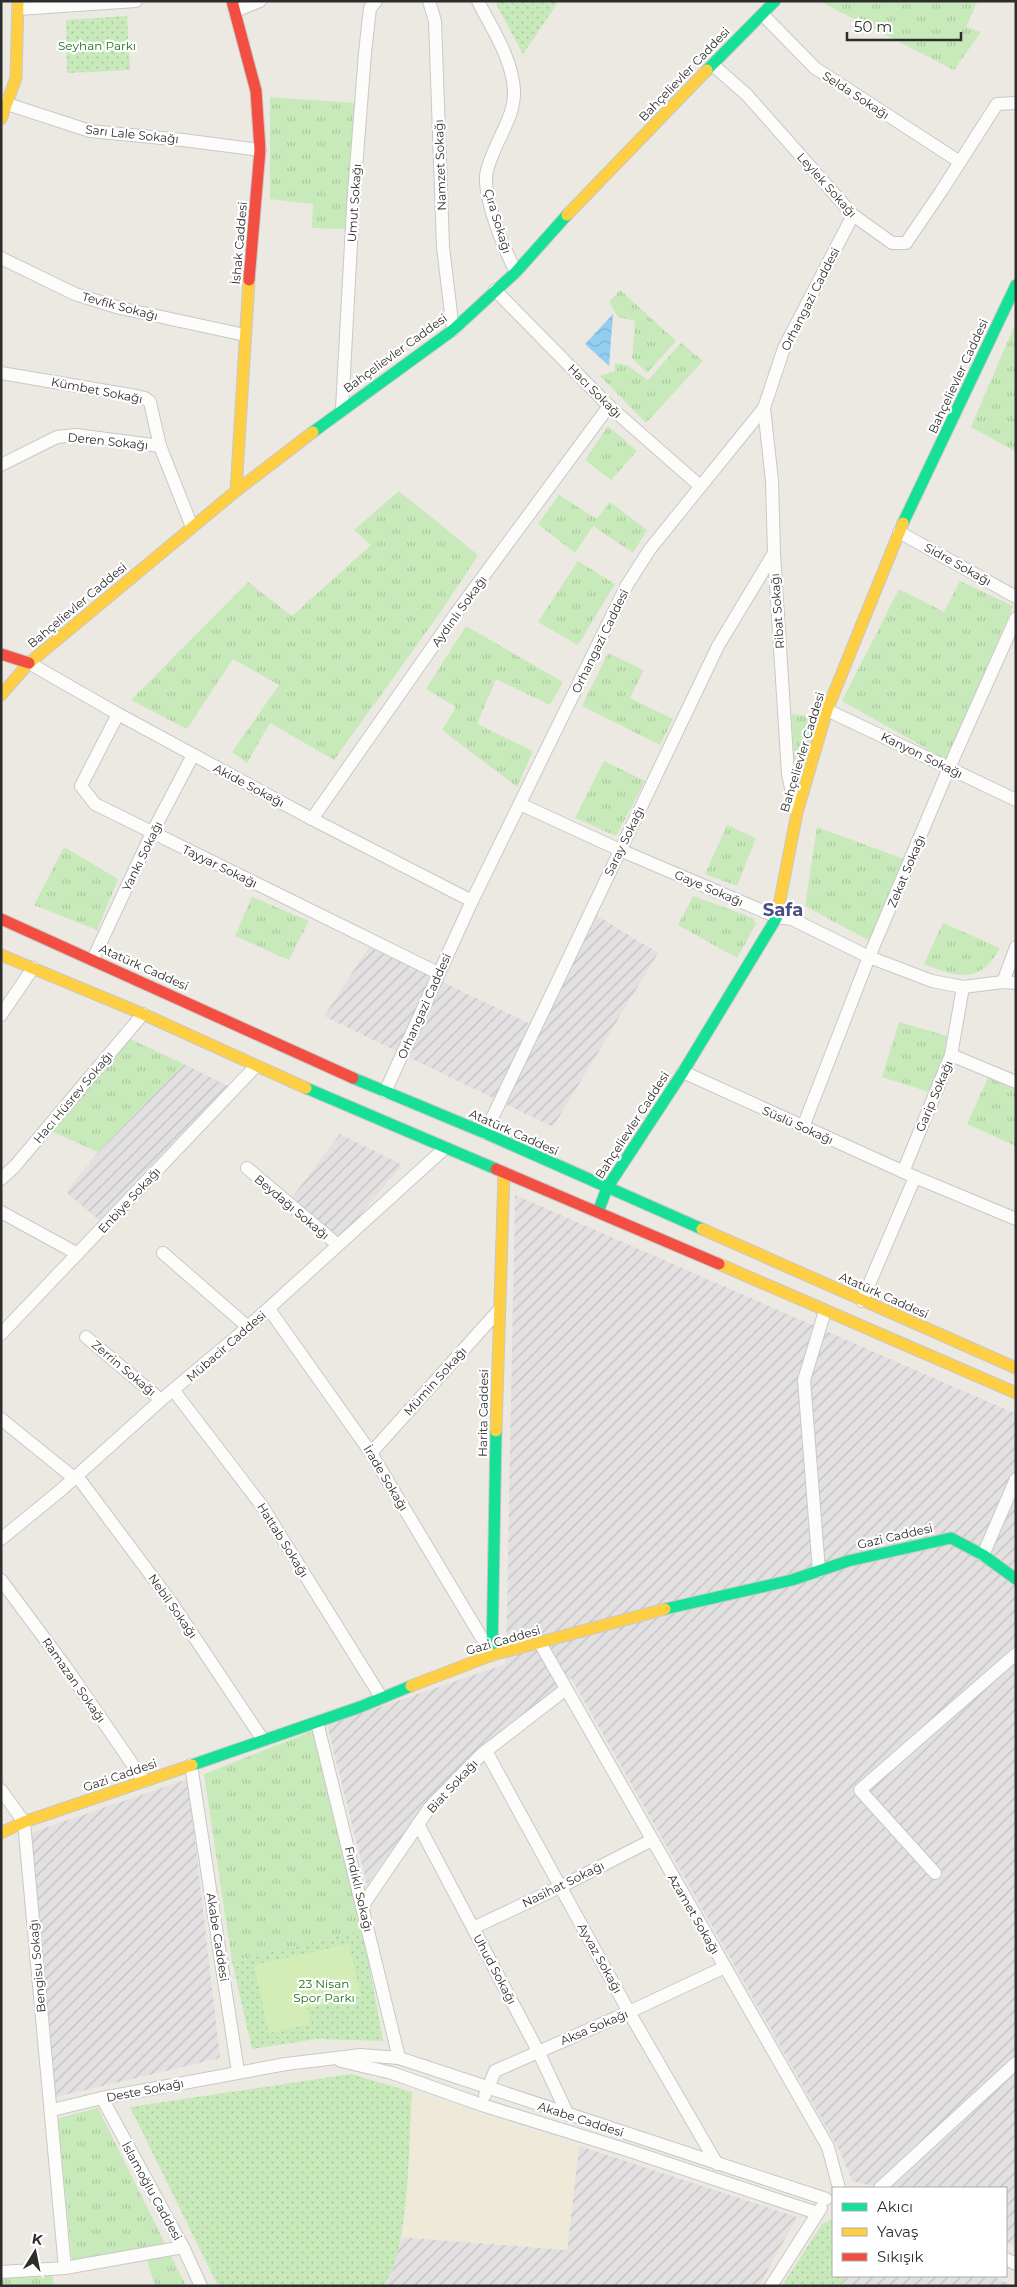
<svg xmlns="http://www.w3.org/2000/svg" width="1017" height="2287" viewBox="0 0 1017 2287" font-family="Montserrat,sans-serif">
<defs>
<pattern id="industrial-furrows" width="10" height="10" patternUnits="userSpaceOnUse" patternTransform="scale(1.25)"><rect width="10" height="10" fill="#e3e0e1"/><path d="M-1 1l2-2M0 10L10 0M9 11l2-2" fill="none" stroke="#c3c0c1"/></pattern>
<pattern id="grass-tufts" width="24" height="20" patternUnits="userSpaceOnUse" patternTransform="scale(1.25)"><rect width="24" height="20" fill="#c8e9ba"/><path d="M3 7l-1-3M5 7V3M7 7l1-3M15 17l-1-3M17 17v-4M19 17l1-3" fill="none" stroke="#acc8a0"/></pattern>
<pattern id="park-dots" width="8" height="8" patternUnits="userSpaceOnUse" patternTransform="scale(1.25)"><rect width="8" height="8" fill="#c8e9ba"/><path d="M2 2h.1M6 6h.1" fill="none" stroke="#acc8a0" stroke-width="1.8" stroke-linecap="round"/></pattern>
<pattern id="water-waves" width="16" height="10" patternUnits="userSpaceOnUse" patternTransform="scale(1.25)"><rect width="16" height="10" fill="#93cef1"/><path d="M0 5q4-4 8 0t8 0" fill="none" stroke="#7fb1cf"/></pattern>
</defs>
<rect width="100%" height="100%" fill="#ece9e2"/>
<g fill="url(#industrial-furrows)">
<polygon points="594,914 658,953 553,1127 324,1016 369,947 541,1029"/>
<polygon points="184,1064 234,1089 104,1224 66,1192 98,1152"/>
<polygon points="340,1134 402,1165 340,1239 291,1199"/>
<polygon points="515,1195 1016,1414 1016,2247 1006,2242 1006,2188 882,2188 852,2181 840,2151 571,1678 556,1688 453,1773 367,1884 327,1725 506,1664"/>
<polygon points="188,1779 220,2058 56,2097 27,1834"/>
<polygon points="579,2146 797,2217 759,2286 383,2286 390,2278 402,2237 567,2250"/>
<polygon points="846,2276 993,2276 1013,2286 841,2286"/>
</g>
<polygon fill="#efead7" points="412,2092 579,2146 567,2250 402,2237"/>
<g fill="url(#grass-tufts)">
<polygon points="819,1 978,1 966,27 981,32 954,70"/>
<polygon points="270,97 355,103 345,229 312,228 313,204 270,199"/>
<polygon points="620,290 676,341 647,373 632,358 635,321 618,317 609,302"/>
<polygon points="1016,322 1016,452 971,427"/>
<polygon points="681,343 703,361 646,423 600,376 615,371 615,363 627,365 648,380"/>
<polygon points="608,426 637,451 611,480 585,460"/>
<polygon points="399,491 478,555 442,610 334,760 270,723 247,763 232,752 279,685 233,659 187,729 131,700 248,582 292,616 371,545 354,530"/>
<polygon points="559,495 597,519 610,502 647,530 633,553 593,526 575,553 538,524"/>
<polygon points="578,561 615,584 578,645 538,622"/>
<polygon points="960,581 1013,606 947,760 842,701 899,589 944,612"/>
<polygon points="466,626 563,682 550,705 496,679 477,724 533,751 517,787 442,730 456,707 426,689"/>
<polygon points="608,653 644,670 630,698 673,719 660,745 582,706"/>
<polygon points="791,714 817,717 804,767 800,769 795,766"/>
<polygon points="604,761 645,781 616,836 575,818"/>
<polygon points="727,825 756,838 737,886 705,874"/>
<polygon points="817,827 904,859 870,941 805,906"/>
<polygon points="64,847 118,879 97,930 34,905"/>
<polygon points="693,896 753,918 756,924 737,958 678,925"/>
<polygon points="252,897 309,921 289,960 235,936"/>
<path d="M943,923L1000,948C980,984 957,978 924,964Z"/>
<polygon points="899,1022 947,1036 942,1065 929,1092 882,1077"/>
<polygon points="119,1034 184,1064 98,1152 49,1130"/>
<polygon points="988,1078 1016,1090 1016,1146 967,1124"/>
<polygon points="315,1730 363,1930 232,1961 204,1774"/>
<polygon points="98,2108 186,2286 155,2286 145,2253 72,2260 58,2118"/>
<polygon points="50,2262 54,2286 1,2286 1,2267"/>
</g>
<g fill="url(#park-dots)">
<polygon points="498,1 559,1 523,54 496,4"/>
<polygon points="127,16 130,70 67,73 66,20"/>
<polygon points="363,1930 383,2041 316,2039 252,2049 232,1961"/>
<path d="M351,2074L412,2092C409,2134 410,2258 383,2286H218L130,2107Z"/>
<polygon points="833,2219 833,2276 846,2276 841,2286 782,2286 822,2224"/>
</g>
<polygon fill="#d3edb7" points="349,1944 361,1996 307,2008 311,2024 269,2033 254,1965"/>
<polygon fill="url(#water-waves)" points="613,314 609,366 585,344"/>
<g fill="none" stroke-linecap="round" stroke-linejoin="round">
<defs>
<g id="street">
<polyline points="429,1 435,21 443,247 453,330"/>
<path d="M478,1C492,29 512,58 514,90C515,113 502,131 494,151C491,159 486,169 486,177C485,202 504,249 516,272"/>
<polyline points="18,9 136,1"/>
<polyline points="235,11 260,1"/>
<polyline points="763,15 815,68 960,162"/>
<polyline points="713,65 747,95 853,215 892,243 906,243 942,190 997,104 1016,103"/>
<polyline points="1,102 90,131 183,140 260,150"/>
<polyline points="1,258 75,294 120,308 245,335"/>
<polyline points="495,290 609,406 700,486"/>
<polyline points="1,373 136,396 145,398 150,402 160,446 192,527"/>
<polyline points="764,408 772,481 774,553 788,774 796,811"/>
<polyline points="342,409 353,207 365,53 370,8 376,1"/>
<polyline points="1,465 57,437 76,435 160,446"/>
<polyline points="899,532 1016,597"/>
<polyline points="29,663 118,714 312,819 472,901"/>
<polyline points="827,710 1016,800"/>
<polyline points="118,714 81,786 95,804 438,973"/>
<polyline points="520,804 620,850 777,917 792,919 869,957 932,981 963,987 1003,982 1016,983"/>
<polyline points="312,819 457,612 609,406"/>
<polyline points="93,959 152,833 193,755"/>
<polyline points="1003,982 1016,947"/>
<polyline points="1,1015 33,968"/>
<polyline points="951,1055 1016,1082"/>
<polyline points="683,1072 915,1177 1016,1219"/>
<polyline points="385,1092 472,901 627,585 650,549 764,408 784,348 853,215"/>
<polyline points="803,1127 869,957 949,768 1016,618"/>
<polyline points="485,1133 718,646 774,553"/>
<polyline points="247,1168 338,1245"/>
<polyline points="903,1172 951,1055 963,987"/>
<polyline points="1,1179 15,1166 143,1014"/>
<polyline points="1,1212 78,1254"/>
<polyline points="163,1253 248,1327"/>
<polyline points="862,1301 915,1177"/>
<polyline points="269,1309 371,1453 492,1655"/>
<polyline points="1,1334 256,1066"/>
<polyline points="86,1337 161,1400"/>
<polyline points="174,1391 262,1506 381,1697"/>
<polyline points="1,1419 74,1478"/>
<polyline points="371,1453 499,1310"/>
<polyline points="77,1476 171,1602 263,1740"/>
<polyline points="1,1539 61,1490 161,1400 248,1327 445,1148"/>
<polyline points="983,1555 1016,1479"/>
<polyline points="819,1571 804,1380 825,1311"/>
<polyline points="1,1580 65,1666 144,1781"/>
<polyline points="540,1643 828,2147 839,2188"/>
<polyline points="317,1722 399,2058"/>
<polyline points="486,1751 629,2012 717,2164"/>
<polyline points="191,1765 238,2072"/>
<polyline points="1,1790 24,1822 65,2268 183,2247"/>
<polyline points="418,1824 538,2051 568,2115"/>
<polyline points="935,1873 860,1790 1016,1654"/>
<polyline points="363,1905 430,1807 482,1754 566,1689"/>
<polyline points="473,1928 560,1887 652,1840"/>
<polyline points="341,2061 392,2073 482,2105 624,2149 817,2213"/>
<polyline points="485,2095 495,2071 629,2012 725,1967"/>
<polyline points="102,2098 183,2247 201,2286"/>
<polyline points="52,2110 102,2098 286,2064 361,2055 399,2058 826,2199"/>
<polyline points="880,2188 1016,2063"/>
<polyline points="1006,2259 1016,2264"/>
<polyline points="1,2272 65,2268"/>
<polyline points="771,2286 821,2208"/>
</g>
<g id="fast">
<polyline points="707,70 775,1"/>
<polyline points="313,432 453,330 516,272 567,215"/>
<polyline points="903,523 1016,285"/>
<polyline points="353,1078 485,1133 702,1229"/>
<polyline points="306,1088 496,1169"/>
<polyline points="598,1212 607,1188 683,1072 777,917 779,905"/>
<polyline points="665,1609 792,1580 848,1561 951,1538 983,1555 1016,1579"/>
<polyline points="492,1655 496,1431"/>
<polyline points="192,1765 360,1707 411,1686"/>
</g>
<g id="slow">
<polyline points="1,119 16,78 18,1"/>
<polyline points="567,215 707,70"/>
<polyline points="236,491 249,280"/>
<polyline points="1,695 29,663 236,491 313,432"/>
<polyline points="779,905 797,813 827,710 903,523"/>
<polyline points="1,955 143,1014 306,1088"/>
<polyline points="702,1229 1016,1368"/>
<polyline points="719,1264 1016,1393"/>
<polyline points="496,1431 504,1172"/>
<polyline points="411,1686 492,1655 665,1609"/>
<polyline points="1,1833 24,1822 192,1765"/>
</g>
<g id="jam">
<polyline points="232,1 256,91 260,150 249,280"/>
<polyline points="1,654 29,663"/>
<polyline points="1,919 353,1078"/>
<polyline points="496,1169 719,1264"/>
</g>
</defs>
<use href="#street" stroke="#c9c8c7" stroke-width="14"/>
<use href="#fast" stroke="#c9c8c7" stroke-width="13"/>
<use href="#slow" stroke="#c9c8c7" stroke-width="13"/>
<use href="#jam" stroke="#c9c8c7" stroke-width="13"/>
<use href="#street" stroke="#fcfcfb" stroke-width="12"/>
<use href="#fast" stroke="#16e098" stroke-width="11"/>
<use href="#slow" stroke="#ffcf43" stroke-width="11"/>
<use href="#jam" stroke="#f24e42" stroke-width="11"/>
</g>
<g text-anchor="middle" dominant-baseline="central" stroke-width="4.5" stroke-linejoin="round" paint-order="stroke">
<g font-size="12" fill="#1f7216" stroke="#fff">
<text x="97" y="45">Seyhan Parkı</text>
<text x="324" y="1983">23 Nisan<tspan x="324" dy="14">Spor Parkı</tspan></text>
</g>
<g font-size="12" fill="#2d2d2d" stroke="#fff">
<text transform="translate(684 74) rotate(-46)">Bahçelievler Caddesi</text>
<text transform="translate(856 95) rotate(33)">Selda Sokağı</text>
<text transform="translate(132 134) rotate(6)">Sarı Lale Sokağı</text>
<text transform="translate(440 165) rotate(-92)">Namzet Sokağı</text>
<text transform="translate(827 185) rotate(48)">Leylek Sokağı</text>
<text transform="translate(354 203) rotate(-86)">Umut Sokağı</text>
<text transform="translate(498 221) rotate(73)">Çıra Sokağı</text>
<text transform="translate(239 243) rotate(-85)">İshak Caddesi</text>
<text transform="translate(810 299) rotate(-63)">Orhangazi Caddesi</text>
<text transform="translate(120 306) rotate(15)">Tevfik Sokağı</text>
<text transform="translate(395 353) rotate(-36)">Bahçelievler Caddesi</text>
<text transform="translate(958 376) rotate(-65)">Bahçelievler Caddesi</text>
<text transform="translate(97 390) rotate(11)">Kümbet Sokağı</text>
<text transform="translate(595 391) rotate(45)">Hacı Sokağı</text>
<text transform="translate(108 441) rotate(6)">Deren Sokağı</text>
<text transform="translate(958 564) rotate(29)">Sidre Sokağı</text>
<text transform="translate(77 605) rotate(-40)">Bahçelievler Caddesi</text>
<text transform="translate(459 611) rotate(-54)">Aydınlı Sokağı</text>
<text transform="translate(777 611) rotate(-94)">Ribat Sokağı</text>
<text transform="translate(600 641) rotate(-64)">Orhangazi Caddesi</text>
<text transform="translate(802 752) rotate(-73)">Bahçelievler Caddesi</text>
<text transform="translate(922 755) rotate(26)">Kanyon Sokağı</text>
<text transform="translate(249 785) rotate(28)">Akide Sokağı</text>
<text transform="translate(624 841) rotate(-64)">Saray Sokağı</text>
<text transform="translate(142 856) rotate(-64)">Yankı Sokağı</text>
<text transform="translate(220 866) rotate(26)">Tayyar Sokağı</text>
<text transform="translate(906 871) rotate(-67)">Zekat Sokağı</text>
<text transform="translate(709 888) rotate(23)">Gaye Sokağı</text>
<text transform="translate(144 967) rotate(24)">Atatürk Caddesi</text>
<text transform="translate(424 1006) rotate(-66)">Orhangazi Caddesi</text>
<text transform="translate(934 1096) rotate(-67)">Garip Sokağı</text>
<text transform="translate(73 1097) rotate(-50)">Hacı Hüsrev Sokağı</text>
<text transform="translate(632 1125) rotate(-57)">Bahçelievler Caddesi</text>
<text transform="translate(798 1125) rotate(24)">Süslü Sokağı</text>
<text transform="translate(514 1132) rotate(24)">Atatürk Caddesi</text>
<text transform="translate(129 1200) rotate(-47)">Enbiye Sokağı</text>
<text transform="translate(292 1207) rotate(40)">Beydağı Sokağı</text>
<text transform="translate(884 1295) rotate(24)">Atatürk Caddesi</text>
<text transform="translate(226 1346) rotate(-41)">Mübacir Caddesi</text>
<text transform="translate(124 1368) rotate(40)">Zerrin Sokağı</text>
<text transform="translate(435 1381) rotate(-48)">Mümin Sokağı</text>
<text transform="translate(483 1413) rotate(-89)">Harita Caddesi</text>
<text transform="translate(386 1478) rotate(59)">İrade Sokağı</text>
<text transform="translate(895 1536) rotate(-13)">Gazi Caddesi</text>
<text transform="translate(283 1540) rotate(58)">Hattab Sokağı</text>
<text transform="translate(173 1606) rotate(55)">Nebil Sokağı</text>
<text transform="translate(503 1640) rotate(-16)">Gazi Caddesi</text>
<text transform="translate(74 1680) rotate(55)">Ramazan Sokağı</text>
<text transform="translate(120 1775) rotate(-19)">Gazi Caddesi</text>
<text transform="translate(452 1786) rotate(-47)">Biat Sokağı</text>
<text transform="translate(563 1884) rotate(-26)">Nasihat Sokağı</text>
<text transform="translate(359 1889) rotate(77)">Fındıklı Sokağı</text>
<text transform="translate(694 1914) rotate(60)">Azamet Sokağı</text>
<text transform="translate(218 1937) rotate(81)">Akabe Caddesi</text>
<text transform="translate(600 1958) rotate(61)">Ayvaz Sokağı</text>
<text transform="translate(37 1966) rotate(-95)">Bengisu Sokağı</text>
<text transform="translate(495 1969) rotate(62)">Uhud Sokağı</text>
<text transform="translate(594 2027) rotate(-23)">Aksa Sokağı</text>
<text transform="translate(145 2090) rotate(-11)">Deste Sokağı</text>
<text transform="translate(581 2119) rotate(18)">Akabe Caddesi</text>
<text transform="translate(152 2191) rotate(61)">İslamoğlu Caddesi</text>
</g>
<g font-size="18" font-weight="bold" fill="#4a4d82" stroke="#fff">
<text x="783" y="910">Safa</text>
</g>
</g>
<rect width="1017" height="2287" fill="none" stroke="#2d2d2d" stroke-width="5"/>
<rect x="832" y="2187" width="175" height="90" fill="#ffffff" stroke="#ababab"/>
<rect x="842" y="2203" width="25" height="8" fill="#16e098" stroke="#ababab"/>
<text x="877" y="2212" font-size="15" fill="#2d2d2d">Akıcı</text>
<rect x="842" y="2228" width="25" height="8" fill="#ffcf43" stroke="#ababab"/>
<text x="877" y="2237" font-size="15" fill="#2d2d2d">Yavaş</text>
<rect x="842" y="2253" width="25" height="8" fill="#f24e42" stroke="#ababab"/>
<text x="877" y="2262" font-size="15" fill="#2d2d2d">Sıkışık</text>
<g transform="translate(35 2252) rotate(10)" stroke="#ffffff" stroke-width="4" paint-order="stroke">
<path d="M0-4L9 19L0 12L-9 19Z" fill="#2d2d2d"/>
<text y="-8" font-size="14" font-weight="bold" text-anchor="middle" fill="#2d2d2d">K</text>
</g>
<path d="M847 32v8h114v-8" fill="none" stroke="#2d2d2d" stroke-width="2.5"/>
<text x="854" y="32" font-size="15" fill="#2d2d2d" stroke="#ffffff" stroke-width="4" paint-order="stroke">50 m</text>
</svg>
